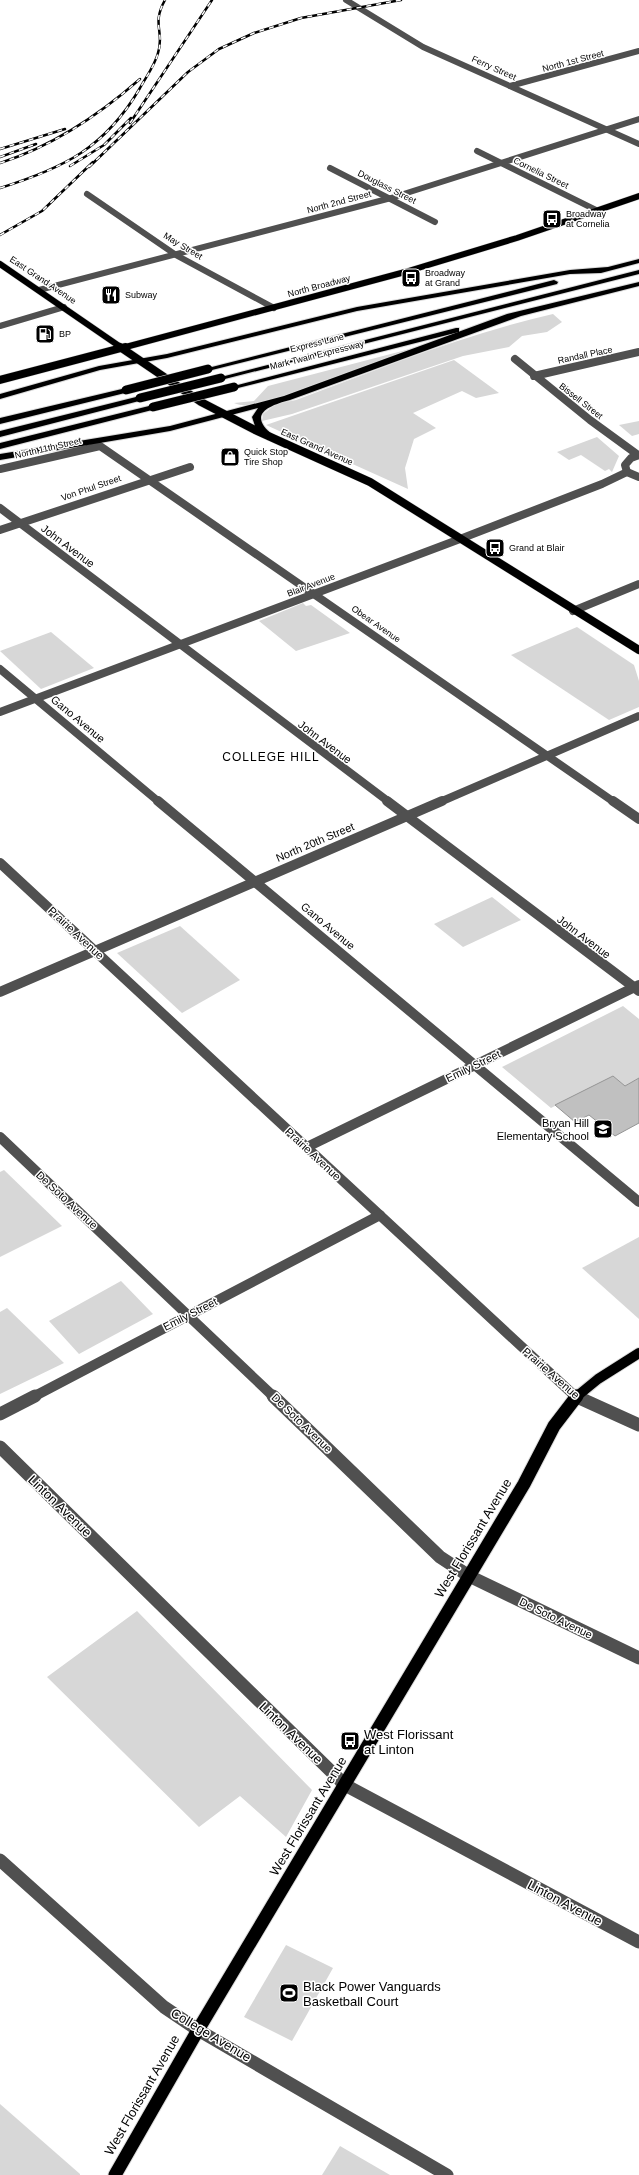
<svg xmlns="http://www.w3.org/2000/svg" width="639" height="2175" viewBox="0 0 639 2175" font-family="Helvetica,sans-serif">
<rect width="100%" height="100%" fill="#fff"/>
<g fill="#d7d7d7">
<path d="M553,314L562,322L547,332L522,336L509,347L463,356L292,414L262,421L263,414L276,404L296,400C381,368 465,334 553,314Z"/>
<path d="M429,344L281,397C267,401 248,409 234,403L254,401L268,386Z"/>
<polygon points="454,360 499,393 476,398 462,391 413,413 436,428 414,439 405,468 408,489 266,425"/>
<polygon points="639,421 639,434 632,436 619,425"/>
<polygon points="597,437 619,456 612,472 609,469 605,471 581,455 569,460 557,452"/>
<polygon points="303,603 306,606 311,605 350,633 296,651 259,621"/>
<polygon points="577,627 634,665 639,681 639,707 609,720 511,655"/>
<polygon points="51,632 94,668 41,689 0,651"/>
<polygon points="492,897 521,920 463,947 434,924"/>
<polygon points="180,926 240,980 182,1013 117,953"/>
<polygon points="623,1006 639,1019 639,1078 625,1086 613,1076 551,1108 502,1067"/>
<polygon points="4,1170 62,1226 0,1257 0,1172"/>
<polygon points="639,1237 639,1319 582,1268"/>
<polygon points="121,1281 153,1314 79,1354 49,1321"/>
<polygon points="7,1308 64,1363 0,1394 0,1312"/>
<polygon points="137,1611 312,1790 286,1837 240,1796 199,1827 47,1677"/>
<polygon points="286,1945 333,1968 292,2041 244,2017"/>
<polygon points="0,2104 80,2174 80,2175 0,2175"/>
<polygon points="340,2146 390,2175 322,2175"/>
</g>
<polygon fill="#c0c0c0" stroke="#949494" points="613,1076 625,1086 639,1078 639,1123 615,1136 589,1115 575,1122 555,1105"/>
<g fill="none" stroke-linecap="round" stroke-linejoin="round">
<defs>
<g id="major-far3">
<polyline points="0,264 122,348"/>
<polyline points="122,348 405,272 517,238 639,196"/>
</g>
<g id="major-far2">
<polyline points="120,347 201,402 255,430 370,482 639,650"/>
<polyline points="0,380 125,347"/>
</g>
<polyline id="major-far1" points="576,1397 598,1379 639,1353"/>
<polyline id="major" points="115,2175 198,2030 524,1484 554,1426 577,1396"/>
<g id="highway">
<polygon points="639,259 639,263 601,273 570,274 357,311 167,358 100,370 0,399 0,394 99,366 167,354 357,307 570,270 608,267"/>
<polygon points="639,270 639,274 221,380 217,378"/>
<polygon points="554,280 558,282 557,284 208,371 204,369"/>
<path d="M639,282V286L521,316L290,400C267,406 247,415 274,436V440H268L255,426L252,417L258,408L170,431L0,460V454L170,426L284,396L507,314Z"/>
<polygon points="456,328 459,328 459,332 234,389 230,387"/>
<polygon points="126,388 129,388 129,392 0,424 0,418"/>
<polygon points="140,396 144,398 143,400 0,437 0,431"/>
<polygon points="153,405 156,405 156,409 0,449 0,443"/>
</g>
</defs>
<use href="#major-far3" stroke="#dbdbdb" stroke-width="7"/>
<use href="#major-far2" stroke="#dbdbdb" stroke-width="9"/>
<use href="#major-far1" stroke="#dbdbdb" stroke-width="12"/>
<use href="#major" stroke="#dbdbdb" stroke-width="15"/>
<use href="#highway" stroke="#dbdbdb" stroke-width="2"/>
<g stroke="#505050" stroke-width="6">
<polyline points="346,0 423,47 639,144"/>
<polyline points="510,86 639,51"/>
<polyline points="477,151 598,211"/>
<polyline points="330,168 435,222"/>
<polyline points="87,194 176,255 274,308"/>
<polyline points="39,290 391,198 639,119"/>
<polyline points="0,326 64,307"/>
</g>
<g stroke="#505050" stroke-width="8">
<polyline points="515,359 590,420 638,455"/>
<polyline points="534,376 639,352"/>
<polyline points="639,455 631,458 625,465 627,472 639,477"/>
<polyline points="0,469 100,446 614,802"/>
<polyline points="0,508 389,802"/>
<polyline points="0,530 190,467"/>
<polyline points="573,611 639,584"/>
<polyline points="0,669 159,802"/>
<polyline points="0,712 460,539 602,484 627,472"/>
<polyline points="440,802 639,716"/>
</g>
<g stroke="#505050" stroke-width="10">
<polyline points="158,801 639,1202"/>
<polyline points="387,801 639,991"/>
<polyline points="613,801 639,819"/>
<polyline points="0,863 576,1397"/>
<polyline points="0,992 442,801"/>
<polyline points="0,1137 274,1397"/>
<polyline points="307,1147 639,985"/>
<polyline points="33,1397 380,1215"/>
</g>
<g stroke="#505050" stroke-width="13">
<polyline points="273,1396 440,1557 469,1576 639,1658"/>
<polyline points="575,1396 639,1425"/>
<polyline points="0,1414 35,1396"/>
<polyline points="0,1447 345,1785 639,1942"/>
<polyline points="0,1860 164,2007 198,2030 447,2175"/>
</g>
<use href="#major-far3" stroke="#000" stroke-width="6"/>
<use href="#major-far2" stroke="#000" stroke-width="8"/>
<use href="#major-far1" stroke="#000" stroke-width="10"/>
<use href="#major" stroke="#000" stroke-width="13"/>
<use href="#highway" fill="#000" fill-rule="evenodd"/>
<defs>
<g id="rail">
<polyline points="130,123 212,0"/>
<polyline points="0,149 65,129"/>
<polyline points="0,157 36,144"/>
<path d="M0,163C53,146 98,116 140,79"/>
<polyline points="70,166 104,145 131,118"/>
<polyline points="89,167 188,72 219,49 254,33 301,18 401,0"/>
<path d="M0,188C64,168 105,148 140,88C146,77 155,65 158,53C165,32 151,25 165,0"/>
<polyline points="0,235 42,211 93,162"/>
</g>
</defs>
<use href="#rail" stroke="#000" stroke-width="2.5"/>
<use href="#rail" stroke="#fff" stroke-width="1.5" stroke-dasharray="5" stroke-linecap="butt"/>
<defs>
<g id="highway-bridge">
<polyline points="126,390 208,369"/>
<polyline points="140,398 221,378"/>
<polyline points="153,407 234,387"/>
</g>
</defs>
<use href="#highway-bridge" stroke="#dbdbdb" stroke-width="10" stroke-linecap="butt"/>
<use href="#highway-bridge" stroke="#000" stroke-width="9"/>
</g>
<defs>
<symbol id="bus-square" viewBox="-11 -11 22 22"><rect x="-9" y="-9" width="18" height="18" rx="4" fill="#000" stroke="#fff"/><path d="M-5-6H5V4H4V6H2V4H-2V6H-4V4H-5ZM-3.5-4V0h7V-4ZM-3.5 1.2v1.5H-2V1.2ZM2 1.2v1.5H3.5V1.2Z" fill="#fff"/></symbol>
<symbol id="restaurant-square" viewBox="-11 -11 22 22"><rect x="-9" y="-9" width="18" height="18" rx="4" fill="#000" stroke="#fff"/><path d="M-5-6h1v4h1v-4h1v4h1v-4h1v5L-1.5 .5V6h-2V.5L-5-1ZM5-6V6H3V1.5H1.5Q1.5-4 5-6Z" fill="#fff"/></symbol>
<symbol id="fuel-square" viewBox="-11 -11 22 22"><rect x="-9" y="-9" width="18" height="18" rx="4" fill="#000" stroke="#fff"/><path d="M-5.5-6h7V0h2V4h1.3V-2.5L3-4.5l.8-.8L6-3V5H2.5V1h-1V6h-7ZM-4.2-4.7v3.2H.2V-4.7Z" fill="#fff"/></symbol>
<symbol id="shop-square" viewBox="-11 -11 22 22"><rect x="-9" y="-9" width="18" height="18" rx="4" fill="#000" stroke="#fff"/><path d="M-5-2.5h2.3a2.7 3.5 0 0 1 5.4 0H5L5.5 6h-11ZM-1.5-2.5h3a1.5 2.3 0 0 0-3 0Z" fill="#fff"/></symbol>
<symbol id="school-square" viewBox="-11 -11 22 22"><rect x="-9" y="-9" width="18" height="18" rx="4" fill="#000" stroke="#fff"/><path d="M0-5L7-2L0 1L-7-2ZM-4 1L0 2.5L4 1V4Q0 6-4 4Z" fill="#fff"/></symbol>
<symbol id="stadium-square" viewBox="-11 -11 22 22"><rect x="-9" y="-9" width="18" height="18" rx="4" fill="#000" stroke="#fff"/><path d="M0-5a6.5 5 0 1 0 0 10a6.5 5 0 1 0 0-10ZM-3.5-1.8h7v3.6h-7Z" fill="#fff"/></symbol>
</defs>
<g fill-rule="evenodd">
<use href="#bus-square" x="541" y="208" width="22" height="22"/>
<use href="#bus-square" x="400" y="267" width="22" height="22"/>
<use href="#restaurant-square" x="100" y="284" width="22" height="22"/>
<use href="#fuel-square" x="34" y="323" width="22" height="22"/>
<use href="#shop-square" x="219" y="446" width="22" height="22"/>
<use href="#bus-square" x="484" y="537" width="22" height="22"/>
<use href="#school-square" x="592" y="1118" width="22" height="22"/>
<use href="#bus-square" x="339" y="1730" width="22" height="22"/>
<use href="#stadium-square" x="278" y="1982" width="22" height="22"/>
</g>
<g text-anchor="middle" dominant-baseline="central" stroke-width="3" stroke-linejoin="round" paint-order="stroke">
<g font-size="9" fill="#000" stroke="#fff">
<text transform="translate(573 61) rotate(-15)">North 1st Street</text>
<text transform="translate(494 68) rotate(24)">Ferry Street</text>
<text transform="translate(541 173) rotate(26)">Cornelia Street</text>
<text transform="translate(387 187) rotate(27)">Douglass Street</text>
<text transform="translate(339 202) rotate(-15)">North 2nd Street</text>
<text transform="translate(183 246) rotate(31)">May Street</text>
<text transform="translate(43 280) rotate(34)">East Grand Avenue</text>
<text transform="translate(319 286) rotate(-15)">North Broadway</text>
<text transform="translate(317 343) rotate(-14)">Express Lane</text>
<text transform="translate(317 355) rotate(-14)">Mark Twain Expressway</text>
<text transform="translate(585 355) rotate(-12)">Randall Place</text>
<text transform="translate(581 401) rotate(38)">Bissell Street</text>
<text transform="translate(317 447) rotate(24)">East Grand Avenue</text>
<text transform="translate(48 448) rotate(-13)">North 11th Street</text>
<text transform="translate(91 488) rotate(-19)">Von Phul Street</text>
<text transform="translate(311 585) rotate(-21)">Blair Avenue</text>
<text transform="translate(376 624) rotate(35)">Obear Avenue</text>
</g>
<g font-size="9" fill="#000" stroke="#fff" text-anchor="start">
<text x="566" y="214">Broadway<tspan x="566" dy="10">at Cornelia</tspan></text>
<text x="425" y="273">Broadway<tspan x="425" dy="10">at Grand</tspan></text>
<text x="125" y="295">Subway</text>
<text x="59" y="334">BP</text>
<text x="244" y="452">Quick Stop<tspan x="244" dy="10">Tire Shop</tspan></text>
<text x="509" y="548">Grand at Blair</text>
</g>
<g font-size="11" fill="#000" stroke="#fff">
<text transform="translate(68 546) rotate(37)">John Avenue</text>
<text transform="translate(78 719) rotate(40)">Gano Avenue</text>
<text transform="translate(325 742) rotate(37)">John Avenue</text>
<text transform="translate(315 842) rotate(-23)">North 20th Street</text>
<text transform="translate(328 926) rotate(40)">Gano Avenue</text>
<text transform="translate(76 933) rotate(43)">Prairie Avenue</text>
<text transform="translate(584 937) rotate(37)">John Avenue</text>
<text transform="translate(473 1066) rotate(-26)">Emily Street</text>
<text transform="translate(313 1154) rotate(43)">Prairie Avenue</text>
<text transform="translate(67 1200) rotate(43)">De Soto Avenue</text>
<text transform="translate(190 1314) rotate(-27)">Emily Street</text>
<text transform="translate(551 1373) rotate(41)">Prairie Avenue</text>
<text transform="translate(302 1423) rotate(44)">De Soto Avenue</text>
<text transform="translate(556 1618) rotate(26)">De Soto Avenue</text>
</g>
<g font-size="11" fill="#000" stroke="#fff" text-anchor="end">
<text x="589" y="1123">Bryan Hill<tspan x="589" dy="13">Elementary School</tspan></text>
</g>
<g font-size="12" letter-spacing="1" fill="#000" stroke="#fff">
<text x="271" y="757">COLLEGE HILL</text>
</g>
<g font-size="13" fill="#000" stroke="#fff">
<text transform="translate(60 1506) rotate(44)">Linton Avenue</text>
<text transform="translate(473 1538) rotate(-59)">West Florissant Avenue</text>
<text transform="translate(291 1733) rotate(44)">Linton Avenue</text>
<text transform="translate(308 1816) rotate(-59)">West Florissant Avenue</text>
<text transform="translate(565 1903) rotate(28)">Linton Avenue</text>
<text transform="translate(211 2035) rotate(31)">College Avenue</text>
<text transform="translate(142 2095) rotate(-60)">West Florissant Avenue</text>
</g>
<g font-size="13" fill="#000" stroke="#fff" text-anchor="start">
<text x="364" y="1734">West Florissant<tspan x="364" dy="15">at Linton</tspan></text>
<text x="303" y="1986">Black Power Vanguards<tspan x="303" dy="15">Basketball Court</tspan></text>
</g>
</g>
</svg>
